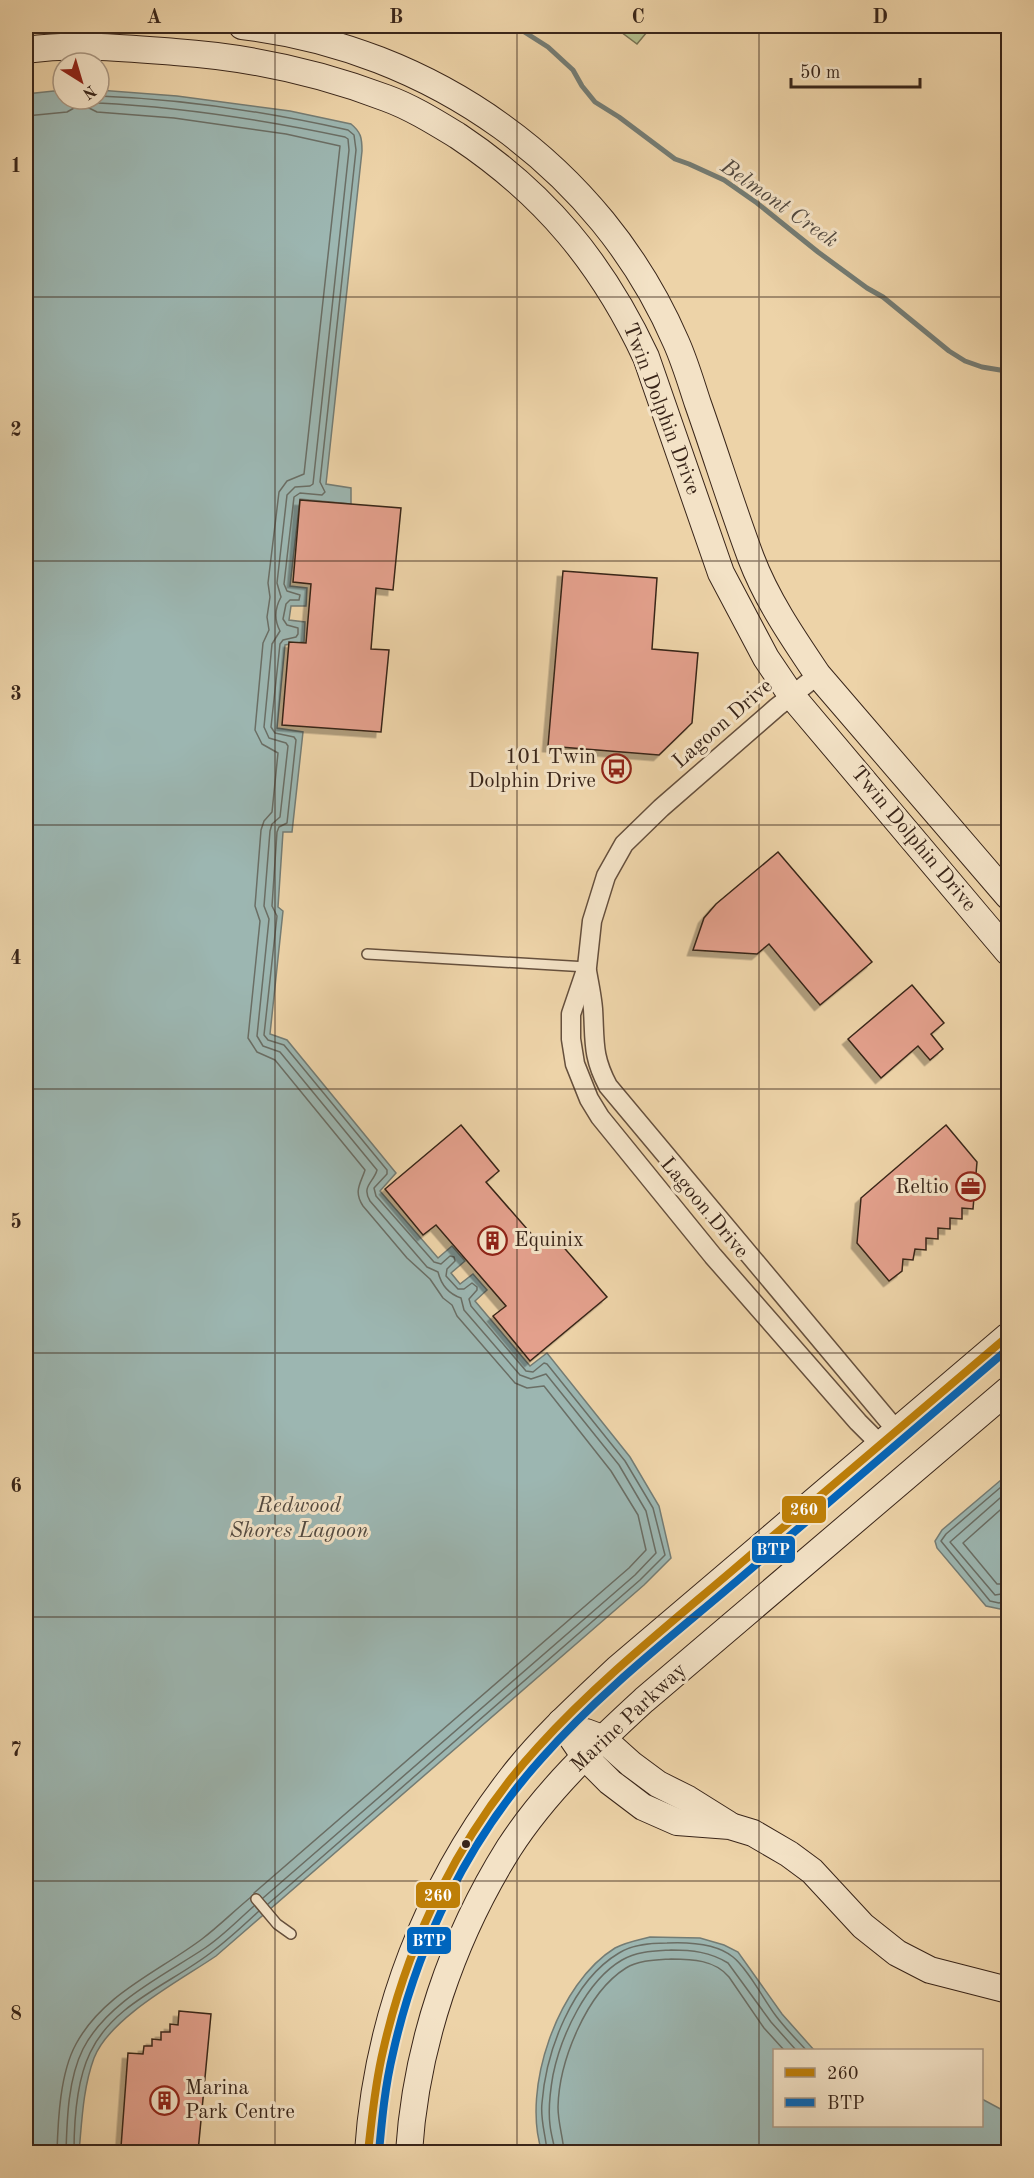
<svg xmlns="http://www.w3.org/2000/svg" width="1034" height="2178" viewBox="0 0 1034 2178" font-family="'Old Standard TT',serif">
<defs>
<filter id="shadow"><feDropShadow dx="-5.5" dy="5.5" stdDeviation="0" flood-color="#0004"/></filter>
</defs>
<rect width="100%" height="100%" fill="#edd3a8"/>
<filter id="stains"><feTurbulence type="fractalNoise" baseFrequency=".00333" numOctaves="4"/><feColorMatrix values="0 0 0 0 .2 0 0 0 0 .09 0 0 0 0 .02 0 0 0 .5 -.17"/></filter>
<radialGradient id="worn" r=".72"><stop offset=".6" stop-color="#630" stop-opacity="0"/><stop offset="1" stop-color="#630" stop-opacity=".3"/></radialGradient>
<polygon fill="#b2be8c" stroke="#767252" stroke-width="1.5" points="613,26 652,26 637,44"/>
<g fill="#9cb6b1" stroke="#747c74" stroke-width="1.5">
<path d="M63,90V99H99V90L177,96L290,111L351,124C361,132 362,138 362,151L326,484L351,488V504L300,499L290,586L307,588L306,606H291L289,620L305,622L304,642L285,645L277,728L303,732L292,832H283L278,907L283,911L270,1034L287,1040L396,1173L380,1191L438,1258L452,1246L465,1261L451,1273L460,1284L473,1274L487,1290L475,1301L530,1366L547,1353L630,1457L659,1506L671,1558L644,1585L216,1956C181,1980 110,2017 94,2058C83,2088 82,2120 79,2152H26V94Z"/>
<polygon points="1008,1474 1008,1605 1000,1609 986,1606 937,1548 935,1541 942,1530"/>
<path d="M650,1937L700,1938L724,1945L738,1952L782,2014L814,2050H774V2126H982V2099L1008,2113V2152H542C521,2089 558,1983 615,1948C626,1942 638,1940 650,1937Z"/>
</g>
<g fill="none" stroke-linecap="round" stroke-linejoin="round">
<g stroke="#6a6e65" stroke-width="1.5">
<path d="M99,96C182,99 267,112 348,130L354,135L356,150L320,482L325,492L322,495L300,493L294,497L284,584L287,591L300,595L299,600H290L286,604L283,619L287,625L298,628V634L296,637L283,640L280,644L271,727L275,733L294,737L296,740L287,823L279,827L277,832L272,906L277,916L264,1035L268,1040L284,1045L387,1170V1174L374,1188L376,1196L434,1262L441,1264L450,1256L454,1257L455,1261L447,1269L446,1276L458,1289H464L472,1283L477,1287V1290L469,1299L471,1306L526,1371L533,1372L544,1363L547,1364L625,1461L653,1508L665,1555L640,1580L268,1904"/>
<path d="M90,99L98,103C181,107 264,120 345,137L348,139L349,150L313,484L310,486L295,487L287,495L277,583L281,597C275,608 274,620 280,631L272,644L264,727L269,738L286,743L288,746L280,817L272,824L270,831L264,906L269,919L257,1036L263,1046L280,1052L377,1170C374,1182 361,1186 370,1201L427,1267L438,1272C441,1284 449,1294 461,1298L464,1310L520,1375L531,1379L546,1374L619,1465L646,1511L656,1553L635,1575L263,1898"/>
<path d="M26,116L67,112L81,104L97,112L174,118L286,134L340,146L304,474L287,481L279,492L268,583L270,597L267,617L269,630L263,643L255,730L262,744L278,753L272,812L264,821L261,830L255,906L260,921L248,1038L257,1052L275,1060L365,1170C361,1183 353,1191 363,1206L407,1258L430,1279L443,1298L452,1305L457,1316L515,1383L527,1388L544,1386L611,1471L638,1515L646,1550L629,1568L254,1893"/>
<polyline points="1008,1481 946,1534 941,1541 990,1601 999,1603 1008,1600"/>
<polyline points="1008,1491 950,1542 995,1595 1008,1593"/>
<polyline points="1008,1503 963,1543 997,1584 1008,1584"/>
<path d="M57,2152C58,2120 60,2073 76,2044C103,1994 158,1972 202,1939C219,1926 234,1911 251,1897"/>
<path d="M66,2152C67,2119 68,2079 83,2049C107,2002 163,1976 205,1948C223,1936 238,1920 254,1906"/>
<path d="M74,2152C74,2120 76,2082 90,2053C113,2003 173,1983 213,1951C229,1939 244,1925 259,1911"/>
<path d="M547,2152C546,2136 540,2120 542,2103C546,2051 572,1981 619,1953C633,1944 651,1943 667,1943C689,1942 716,1943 733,1957C748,1969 764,2000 776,2016C785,2028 796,2039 806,2050"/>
<path d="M555,2152C554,2143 551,2135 550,2125C548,2109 550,2092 553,2075C561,2036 586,1981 622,1960C637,1951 655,1951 671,1950C692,1950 710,1952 728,1963L771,2022L796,2050"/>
<path d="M564,2152C563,2137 558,2123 558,2107C559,2062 586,1993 626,1968C639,1960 656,1960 671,1959C692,1959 715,1960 729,1977L764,2028L784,2050"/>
</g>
<polyline stroke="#747c74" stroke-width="5" points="515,26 548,47 573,70 582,86 595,102 619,117 675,159 689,164 724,180 757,203 818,252 867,288 883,297 949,351 965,361 982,367 1000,370 1008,368"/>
</g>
<g fill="#e3a08c" stroke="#392519" stroke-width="1.5" filter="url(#shadow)">
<polygon points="300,500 401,508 393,590 376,588 371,649 389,650 381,732 282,725 289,642 306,643 311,584 293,582"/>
<polygon points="563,571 657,578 652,649 698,653 692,723 659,755 548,746"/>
<polygon points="778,852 872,962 820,1005 769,944 757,954 693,950 704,918 716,904"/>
<polygon points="912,985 944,1023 931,1034 943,1049 930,1060 918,1046 881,1078 848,1039"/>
<polygon points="461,1125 499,1171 486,1182 541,1245 553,1235 607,1297 530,1361 493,1316 506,1306 436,1225 423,1235 385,1189"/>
<polygon points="946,1125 977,1162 973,1209 962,1208 962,1219 950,1218 950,1229 938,1228 938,1239 926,1238 926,1250 915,1249 913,1260 903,1259 902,1271 889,1281 857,1243 861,1198"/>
<polygon points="179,2011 211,2014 198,2152 121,2147 128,2053 143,2054 144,2046 152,2046 152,2039 161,2040 161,2032 170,2032 170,2024 178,2025"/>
</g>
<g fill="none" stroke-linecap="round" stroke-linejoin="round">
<defs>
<g id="lane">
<polyline points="367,954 587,967"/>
<polyline points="256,1899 277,1924 291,1934"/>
</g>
<g id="street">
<polyline points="818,675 777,707 661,808 624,844 606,876 592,921 587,967 571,1014 571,1039 575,1064 589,1099 600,1117 713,1256 858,1422 881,1445"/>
<path d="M587,971C589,983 592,996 593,1009C595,1041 592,1056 608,1086L897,1431"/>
</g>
<g id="secondary">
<path d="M242,26C431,48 600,166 676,342C685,362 691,383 698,404C716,455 732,507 751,558C767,600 793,638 818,675L1008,896"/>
<path d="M26,50C75,43 125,48 175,52C247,57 318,72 386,98C411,107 435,122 458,136C545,194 602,263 646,357L721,573L766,658L791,695L1008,952"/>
<polyline points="561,1722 585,1757 610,1782 643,1807 677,1822 730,1826 753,1833 789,1854 812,1871 863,1926 897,1953 930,1970 1008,1990"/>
<polyline points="586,1732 602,1738 631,1764 658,1784 688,1799 728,1824"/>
<path d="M368,2152C377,2016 428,1885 512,1777C543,1737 580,1704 617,1669L1008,1336"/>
<path d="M409,2152C416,2045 452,1939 509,1848C545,1792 596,1744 644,1700L1008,1390"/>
</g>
</defs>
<use href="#lane" stroke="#66503d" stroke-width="12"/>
<use href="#street" stroke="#66503d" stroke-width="21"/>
<use href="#secondary" stroke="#392519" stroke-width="28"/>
<use href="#lane" stroke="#f3e2c6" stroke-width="9"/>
<use href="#street" stroke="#f3e2c6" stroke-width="18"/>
<use href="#secondary" stroke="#f3e2c6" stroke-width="26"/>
<defs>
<path id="bus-1" d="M368,2152C372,2118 375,2084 383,2051C408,1940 461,1831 538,1747C597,1682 666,1627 733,1570C825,1492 916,1414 1008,1336"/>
<path id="bus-2" d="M379,2152C382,2119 385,2086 393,2053C417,1945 468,1840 542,1758C600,1692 671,1637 738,1580C828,1503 918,1426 1008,1349"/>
</defs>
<use href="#bus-1" stroke="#f3e2c6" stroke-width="12"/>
<use href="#bus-2" stroke="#f3e2c6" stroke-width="12"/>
<use href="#bus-1" stroke="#be7f08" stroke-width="8"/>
<use href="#bus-2" stroke="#0065bd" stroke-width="8"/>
</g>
<path fill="none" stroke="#392519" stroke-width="1.5" stroke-opacity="0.55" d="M275,26V2152M517,26V2152M759,26V2152M26,297H1008M26,561H1008M26,825H1008M26,1089H1008M26,1353H1008M26,1617H1008M26,1881H1008"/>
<defs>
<symbol id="bus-ring" viewBox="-11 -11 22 22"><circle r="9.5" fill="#f3e2c6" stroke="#8f2418" stroke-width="1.5"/><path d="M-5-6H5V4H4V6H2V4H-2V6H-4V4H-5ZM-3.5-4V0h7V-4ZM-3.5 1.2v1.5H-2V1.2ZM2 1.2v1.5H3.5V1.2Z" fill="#8f2418"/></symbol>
<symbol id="office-ring" viewBox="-11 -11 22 22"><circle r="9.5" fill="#f3e2c6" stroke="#8f2418" stroke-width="1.5"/><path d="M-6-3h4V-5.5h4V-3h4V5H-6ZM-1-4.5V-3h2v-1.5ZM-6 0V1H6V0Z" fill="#8f2418"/></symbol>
<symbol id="building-ring" viewBox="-11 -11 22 22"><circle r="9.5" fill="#f3e2c6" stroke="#8f2418" stroke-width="1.5"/><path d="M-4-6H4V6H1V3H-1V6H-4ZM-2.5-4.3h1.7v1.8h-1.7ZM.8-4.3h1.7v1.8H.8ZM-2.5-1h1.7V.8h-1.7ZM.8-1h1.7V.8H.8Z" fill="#8f2418"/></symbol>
</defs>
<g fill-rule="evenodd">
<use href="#bus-ring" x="600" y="752" width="33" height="33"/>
<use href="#office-ring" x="954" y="1170" width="33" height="33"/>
<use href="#building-ring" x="476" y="1224" width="33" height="33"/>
<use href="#building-ring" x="148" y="2084" width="33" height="33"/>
</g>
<circle fill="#392519" stroke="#f3e2c6" stroke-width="2" cx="466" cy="1844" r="5"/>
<g text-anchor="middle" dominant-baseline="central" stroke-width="6" stroke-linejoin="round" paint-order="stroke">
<g font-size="21" fill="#392519" stroke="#f3e2c6">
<text transform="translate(661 409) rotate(69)">Twin Dolphin Drive</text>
<text transform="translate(723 724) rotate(-41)">Lagoon Drive</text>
<text transform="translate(913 839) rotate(50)">Twin Dolphin Drive</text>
<text transform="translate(704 1208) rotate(50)">Lagoon Drive</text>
<text transform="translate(629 1718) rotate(-43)">Marine Parkway</text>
</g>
<g font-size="21" fill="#392519" stroke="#f3e2c6" text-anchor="end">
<text x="596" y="757">101 Twin<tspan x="596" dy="24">Dolphin Drive</tspan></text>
<text x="949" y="1187">Reltio</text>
<text x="514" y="1240" text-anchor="start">Equinix</text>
<text x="185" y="2088" text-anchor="start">Marina<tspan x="185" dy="24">Park Centre</tspan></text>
</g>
<g font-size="22" font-style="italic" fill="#52493f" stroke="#f3e2c6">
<text transform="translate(779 204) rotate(35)">Belmont Creek</text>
<text x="299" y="1506">Redwood<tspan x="299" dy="25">Shores Lagoon</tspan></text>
</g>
</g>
<g stroke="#f3e2c6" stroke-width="2">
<rect x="781" y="1495" width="46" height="29" rx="6" fill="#be7f08"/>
<rect x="751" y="1535" width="45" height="29" rx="6" fill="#0065bd"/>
<rect x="415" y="1881" width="46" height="28" rx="6" fill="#be7f08"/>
<rect x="406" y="1926" width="46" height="29" rx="6" fill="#0065bd"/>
</g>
<g font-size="16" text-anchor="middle" font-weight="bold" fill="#fff">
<text x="804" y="1515">260</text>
<text x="773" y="1555">BTP</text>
<text x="438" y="1901">260</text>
<text x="429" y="1946">BTP</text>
</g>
<rect width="1034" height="2178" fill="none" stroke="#edd3a8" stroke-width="66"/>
<rect x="773" y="2049" width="210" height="78" fill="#f3e2c6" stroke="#a99681" stroke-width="1.5"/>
<rect x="785" y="2068" width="30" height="9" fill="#be7f08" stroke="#a99681" stroke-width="1.5"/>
<text x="827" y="2079" font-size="18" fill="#392519">260</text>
<rect x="785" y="2098" width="30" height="9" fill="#0065bd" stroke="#a99681" stroke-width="1.5"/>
<text x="827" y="2109" font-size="18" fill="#392519">BTP</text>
<g transform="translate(81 81) rotate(143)"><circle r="28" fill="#f3e2c6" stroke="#a99681" stroke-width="1.5"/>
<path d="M0-4.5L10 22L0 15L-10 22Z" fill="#8f2418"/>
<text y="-9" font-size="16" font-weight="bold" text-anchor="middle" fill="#392519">N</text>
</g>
<path d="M791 78v9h129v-9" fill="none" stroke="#392519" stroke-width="3"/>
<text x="800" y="78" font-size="18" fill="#392519" stroke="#f3e2c6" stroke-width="4.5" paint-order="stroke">50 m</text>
<rect x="33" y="33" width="968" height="2112" fill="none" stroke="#392519" stroke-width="2"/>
<g font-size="20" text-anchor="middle" font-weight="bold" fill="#392519">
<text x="154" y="23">A</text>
<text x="396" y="23">B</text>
<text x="638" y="23">C</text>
<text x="880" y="23">D</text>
<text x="16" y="172">1</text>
<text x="16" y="436">2</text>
<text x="16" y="700">3</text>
<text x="16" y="964">4</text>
<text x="16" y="1228">5</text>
<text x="16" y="1492">6</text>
<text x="16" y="1756">7</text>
<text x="16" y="2020">8</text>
</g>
<rect width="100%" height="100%" filter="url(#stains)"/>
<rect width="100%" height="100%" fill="url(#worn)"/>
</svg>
